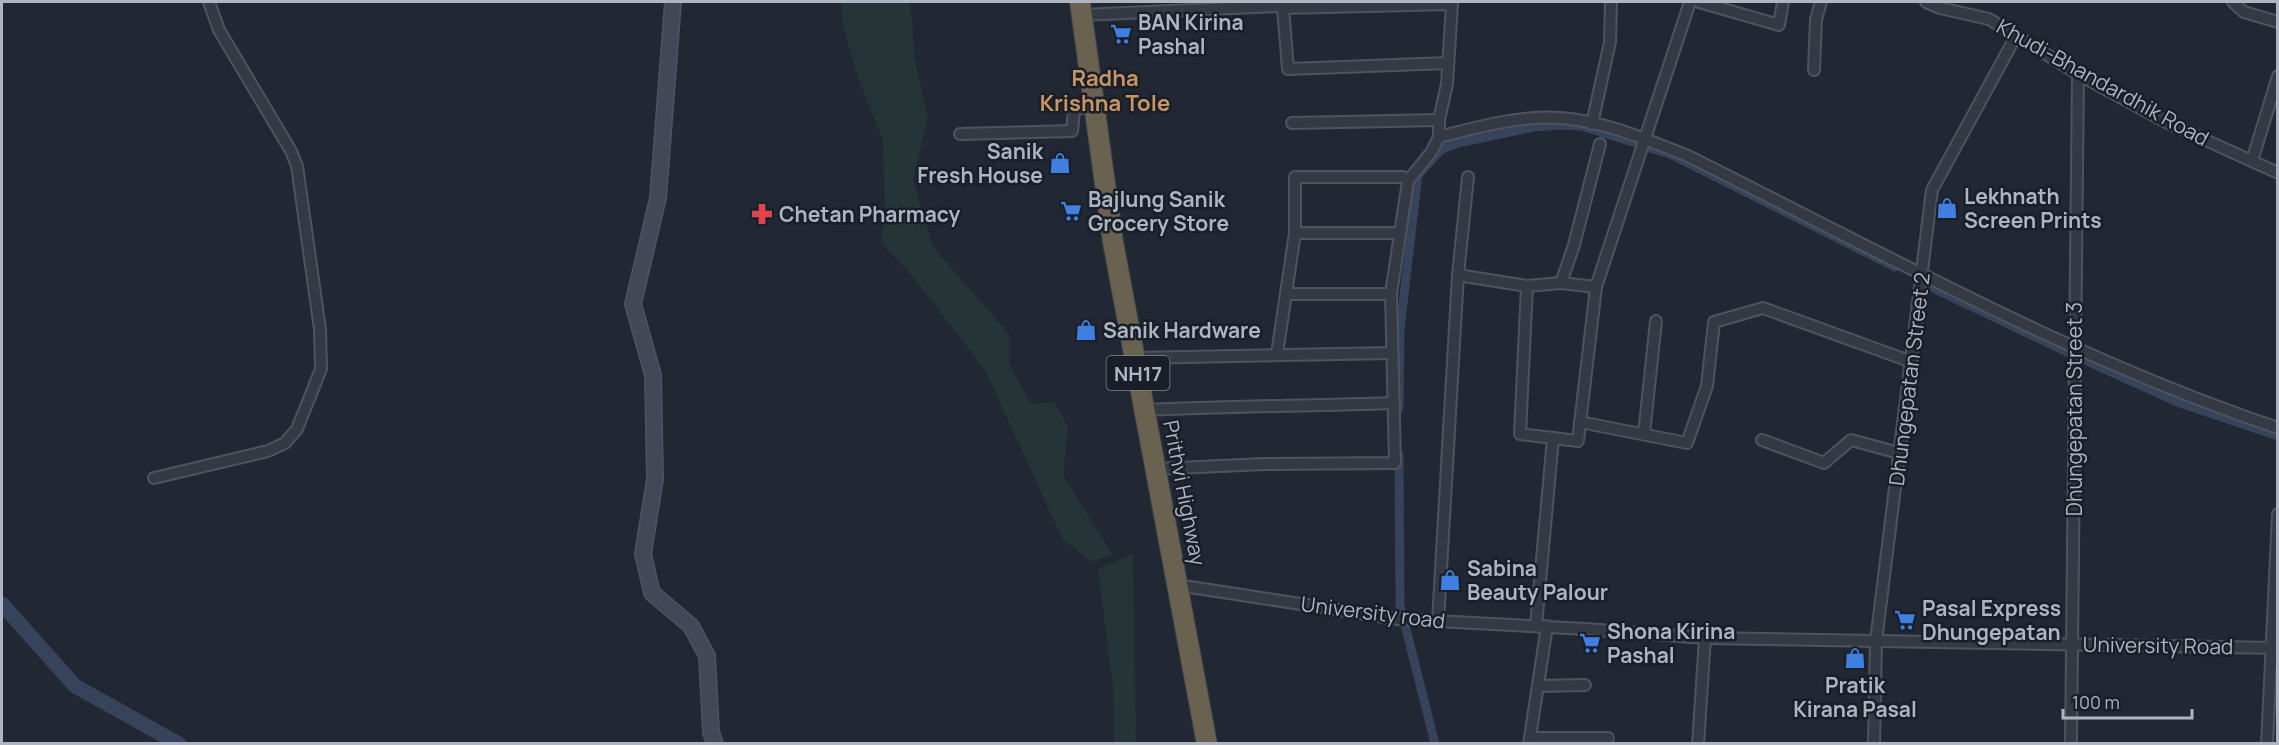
<svg xmlns="http://www.w3.org/2000/svg" width="2279" height="745" viewBox="0 0 2279 745" font-family="Manrope,sans-serif">
<rect width="100%" height="100%" fill="#212733"/>
<g fill="#253537">
<polygon points="841,2 910,2 915,59 928,118 913,180 933,247 1009,334 1009,364 1031,404 1054,402 1068,427 1063,475 1112,554 1092,562 1063,540 985,370 915,279 881,243 885,205 883,140 859,81 843,26"/>
<polygon points="1133,554 1136,743 1114,743 1113,687 1098,569"/>
</g>
<g fill="none" stroke-linecap="round" stroke-linejoin="round">
<g stroke="#37435b" stroke-width="9">
<polyline points="1643,146 1670,154 1895,267"/>
<polyline points="1933,288 2071,354"/>
<polyline points="2078,357 2177,402 2278,436"/>
<polyline points="1399,408 1400,329 1418,175 1442,149 1458,143 1534,127 1560,125 1581,126 1636,143"/>
<polyline points="1399,455 1400,605 1435,744"/>
</g>
<polyline stroke="#37435b" stroke-width="15" points="2,604 75,686 179,744"/>
<defs>
<g id="street">
<polyline points="1699,2 1779,25 1783,2"/>
<polyline points="1926,2 1940,8 1989,19 2078,74 2168,123 2278,173"/>
<polyline points="2233,2 2244,12 2278,22"/>
<polyline points="1283,8 1288,69 1448,63"/>
<polyline points="1082,15 1278,6 1283,8 1452,4 1447,84 1439,120 1439,137 1432,151 1408,181 1403,177 1295,177 1295,233 1277,354"/>
<polyline points="1814,70 1816,19 1821,2"/>
<polyline points="1292,123 1439,120"/>
<polyline points="1592,124 1610,42 1611,2"/>
<polyline points="960,134 1072,131 1074,110 1094,105"/>
<path d="M1439,137C1477,127 1521,115 1561,118C1604,121 1648,140 1688,156C1881,252 2072,359 2278,428"/>
<polyline points="2252,161 2278,76"/>
<polyline points="1295,233 1400,233"/>
<polyline points="1458,275 1527,286 1561,283 1596,287"/>
<polyline points="1561,283 1574,245 1600,144"/>
<polyline points="1527,286 1520,434 1553,438 1536,626"/>
<polyline points="1286,294 1391,294"/>
<polyline points="1135,358 1392,353"/>
<path d="M1145,410C1228,406 1311,406 1394,403"/>
<polyline points="1580,422 1687,443 1707,386 1714,322 1763,308 1912,362"/>
<polyline points="1644,434 1656,321"/>
<polyline points="1553,438 1578,441 1596,287 1690,2"/>
<polyline points="1762,440 1824,463 1851,440 1899,453"/>
<polyline points="1155,469 1264,464 1395,463 1391,294 1408,181"/>
<polyline points="154,478 268,451 285,443 297,429 321,369 320,329 297,166 291,151 219,30 209,2"/>
<polyline points="1177,585 1398,619 1586,629 1705,638 2278,648"/>
<polyline points="1438,621 1458,275 1468,177"/>
<polyline points="1538,686 1585,685"/>
<polyline points="1530,738 1608,738"/>
<polyline points="1529,744 1547,626"/>
<polyline points="1698,744 1705,638"/>
<polyline points="1874,744 1876,641 1932,190 2016,36"/>
<polyline points="2071,744 2078,74"/>
<polyline points="2267,744 2278,514"/>
</g>
<polyline id="secondary" points="673,2 658,198 633,304 653,375 655,479 643,554 652,593 691,626 707,656 711,732 715,744"/>
<polyline id="highway" points="1080,2 1113,242 1207,744"/>
</defs>
<use href="#street" stroke="#4e545f" stroke-width="14"/>
<use href="#secondary" stroke="#4e545f" stroke-width="18"/>
<use href="#highway" stroke="#3e444f" stroke-width="22"/>
<use href="#street" stroke="#343944" stroke-width="10"/>
<use href="#secondary" stroke="#424857" stroke-width="15"/>
<use href="#highway" stroke="#696251" stroke-width="20"/>
</g>
<defs>
<symbol id="supermarket-bare" viewBox="-9 -9 18 18"><path d="M-6-5.5h2.5l.6 2H6L4.5 2H-2.5L-4.4-4H-6ZM-1.5 3.2a1.3 1.3 0 1 0 .1 0ZM3 3.2a1.3 1.3 0 1 0 .1 0Z" fill="#3f7fe0" stroke="#191e28" stroke-width="2.5" paint-order="stroke"/></symbol>
<symbol id="shop-bare" viewBox="-9 -9 18 18"><path d="M-5-2.5h2.3a2.7 3.5 0 0 1 5.4 0H5L5.5 6h-11ZM-1.5-2.5h3a1.5 2.3 0 0 0-3 0Z" fill="#3f7fe0" stroke="#191e28" stroke-width="2.5" paint-order="stroke"/></symbol>
<symbol id="pharmacy-bare" viewBox="-9 -9 18 18"><path d="M-2-6h4v4h4v4h-4v4h-4v-4h-4v-4h4Z" fill="#e0444e" stroke="#191e28" stroke-width="2.5" paint-order="stroke"/></symbol>
</defs>
<g fill-rule="evenodd">
<use href="#supermarket-bare" x="1106" y="19" width="30" height="30"/>
<use href="#shop-bare" x="1045" y="148" width="30" height="30"/>
<use href="#shop-bare" x="1932" y="193" width="30" height="30"/>
<use href="#supermarket-bare" x="1056" y="196" width="30" height="30"/>
<use href="#pharmacy-bare" x="747" y="199" width="30" height="30"/>
<use href="#shop-bare" x="1071" y="315" width="30" height="30"/>
<use href="#shop-bare" x="1435" y="565" width="30" height="30"/>
<use href="#supermarket-bare" x="1890" y="605" width="30" height="30"/>
<use href="#supermarket-bare" x="1575" y="628" width="30" height="30"/>
<use href="#shop-bare" x="1840" y="643" width="30" height="30"/>
</g>
<g text-anchor="middle" dominant-baseline="central" stroke-width="5" stroke-linejoin="round" paint-order="stroke">
<rect fill="#191e28" stroke="#818793" stroke-width="1.5" x="1106.5" y="356" width="63" height="34" rx="4.5"/>
<g font-size="20" font-weight="bold" fill="#aeb4c1">
<text x="1138" y="373">NH17</text>
</g>
<g font-size="21" font-weight="bold" fill="#aeb4c1" stroke="#191e28" text-anchor="start">
<text x="1138" y="22">BAN Kirina<tspan x="1138" dy="24">Pashal</tspan></text>
<text x="1043" y="151" text-anchor="end">Sanik<tspan x="1043" dy="24">Fresh House</tspan></text>
<text x="1964" y="196">Lekhnath<tspan x="1964" dy="24">Screen Prints</tspan></text>
<text x="1088" y="199">Bajlung Sanik<tspan x="1088" dy="24">Grocery Store</tspan></text>
<text x="779" y="214">Chetan Pharmacy</text>
<text x="1103" y="330">Sanik Hardware</text>
<text x="1467" y="568">Sabina<tspan x="1467" dy="24">Beauty Palour</tspan></text>
<text x="1922" y="608">Pasal Express<tspan x="1922" dy="24">Dhungepatan</tspan></text>
<text x="1607" y="631">Shona Kirina<tspan x="1607" dy="24">Pashal</tspan></text>
<text x="1855" y="685" text-anchor="middle">Pratik<tspan x="1855" dy="24">Kirana Pasal</tspan></text>
</g>
<g font-size="21" fill="#aeb4c1" stroke="#191e28">
<text transform="translate(2103 82) rotate(29)">Khudi-Bhandardhik Road</text>
<text transform="translate(1909 379) rotate(-83)">Dhungepatan Street 2</text>
<text transform="translate(2074 409) rotate(-90)">Dhungepatan Street 3</text>
<text transform="translate(1185 493) rotate(79)">Prithvi Highway</text>
<text transform="translate(1373 612) rotate(7)">University road</text>
<text transform="translate(2158 645) rotate(1)">University Road</text>
</g>
<g font-size="22" font-weight="bold" fill="#c89662" stroke="#191e28">
<text x="1105" y="78">Radha<tspan x="1105" dy="25">Krishna Tole</tspan></text>
</g>
</g>
<rect width="2279" height="745" fill="none" stroke="#aeb4c1" stroke-width="6"/>
<path d="M2063 709v9h129v-9" fill="none" stroke="#aeb4c1" stroke-width="3"/>
<text x="2072" y="709" font-size="18" fill="#aeb4c1" stroke="#191e28" stroke-width="4.5" paint-order="stroke">100 m</text>
</svg>
